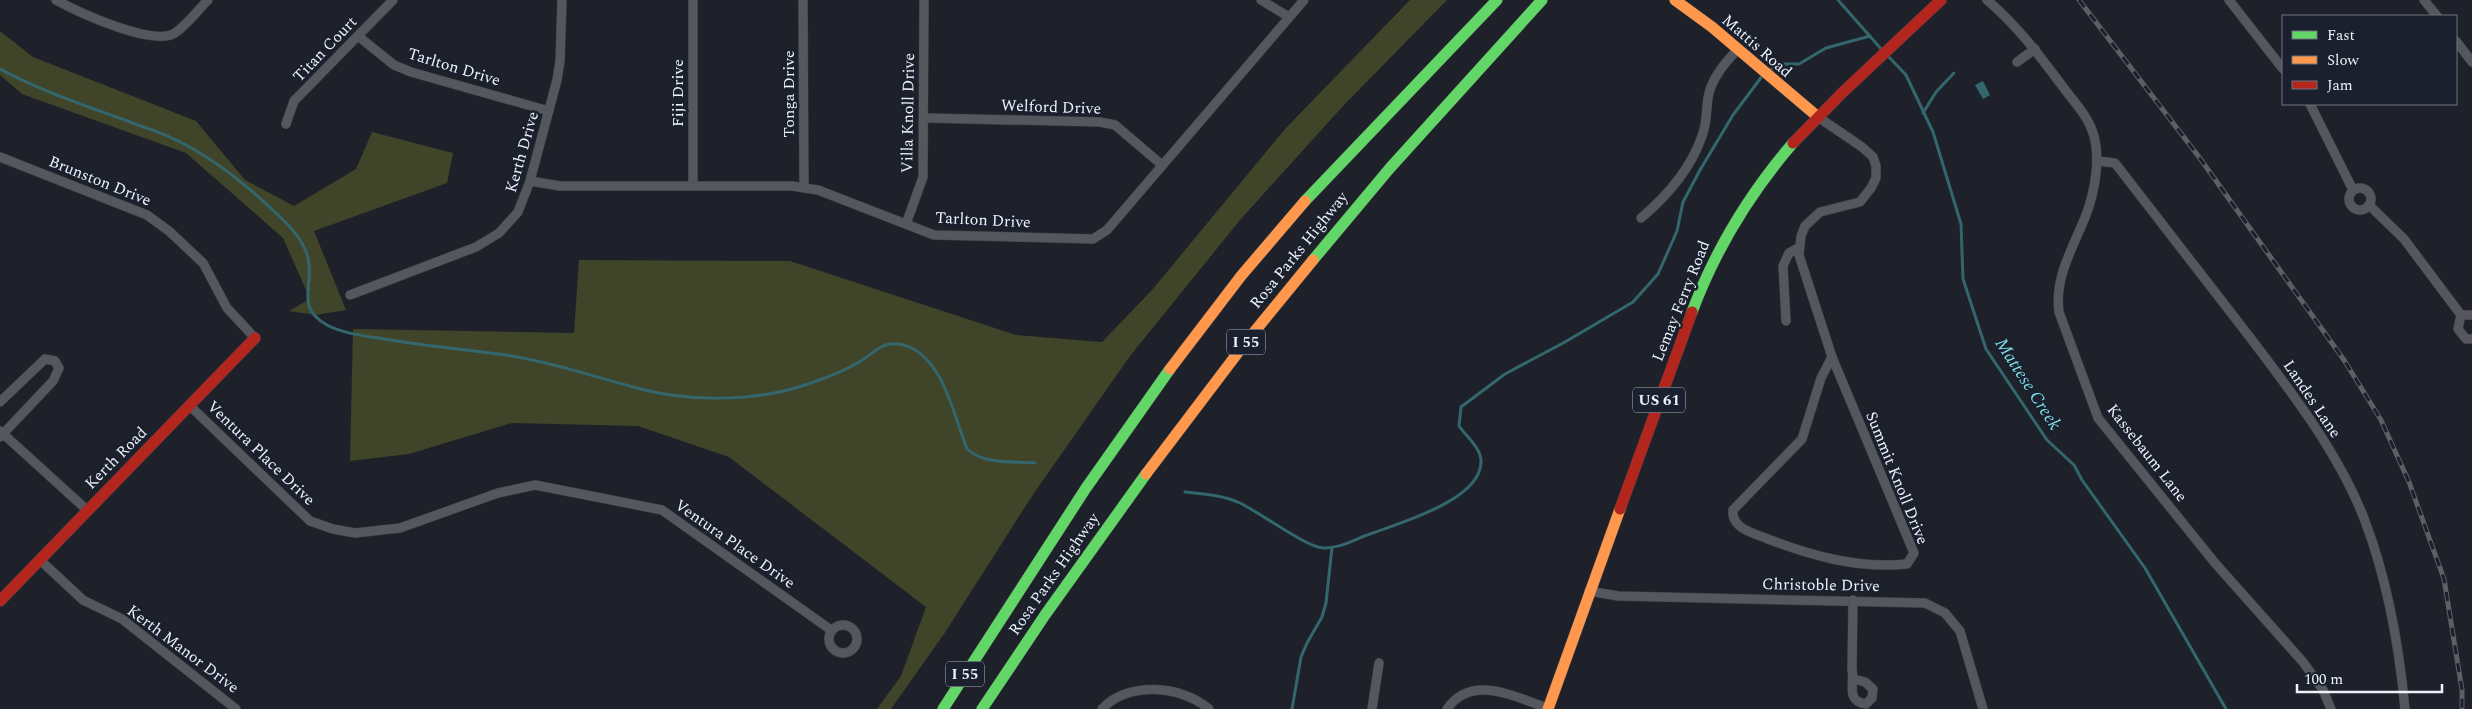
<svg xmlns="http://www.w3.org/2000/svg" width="2472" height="709" viewBox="0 0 2472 709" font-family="Spectral,serif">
<rect width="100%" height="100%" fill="#1e2129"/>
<g fill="#404429">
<polygon points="1410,0 1447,0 1344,105 1240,220 1130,356 1032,496 944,634 891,709 877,709 901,676 926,607 729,457 638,426 512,423 409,454 350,461 353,329 574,333 579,260 790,261 1016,335 1102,342 1152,290 1285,129"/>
<polygon points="0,31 33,57 196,121 245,180 294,206 356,169 372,132 453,153 447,183 314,231 346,310 316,315 289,311 310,299 283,238 186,153 22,94 0,75"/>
</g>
<polygon fill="#33666d" points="1983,81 1990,95 1983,99 1975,85"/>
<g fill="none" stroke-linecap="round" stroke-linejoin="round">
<g stroke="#33666d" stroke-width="3">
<polyline points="1838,0 1882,50"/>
<polyline points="1888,56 1906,75 1933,132 1961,224 1963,279 1986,349 2047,440 2074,465 2082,480 2145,568 2226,709"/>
<path d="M0,69C41,91 87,106 130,122C145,128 160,132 174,139C212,157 248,186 278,215C290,226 304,241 308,258C315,285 294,307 327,325C344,334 366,336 384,339C426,346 469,350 512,356C555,363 595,377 637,388C687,402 755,402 805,385C823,379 843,372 859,362C867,358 874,350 883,346C893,342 903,344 912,348C945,366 954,416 967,449C985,465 1012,461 1035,463"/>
<polyline points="1768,71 1779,64 1799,64 1826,48 1870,36"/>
<polyline points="1923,113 1936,92 1954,73"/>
<path d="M1185,492C1204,494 1222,495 1240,503C1259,512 1306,547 1323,548C1339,549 1355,539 1370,534C1399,523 1482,500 1481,461C1481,448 1466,436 1459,426L1461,407L1505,374L1565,342L1633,302L1658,274L1677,231L1683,202L1700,170L1733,115L1763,75"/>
<polyline points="1292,709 1301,657 1307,643 1322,617 1326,603 1332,547"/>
</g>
<defs>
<g id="street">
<path d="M56,0C78,12 153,47 175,33C187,25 198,10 208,0"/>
<polyline points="693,0 693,185"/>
<polyline points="803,0 804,188"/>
<polyline points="1261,0 1289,17"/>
<path d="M1987,0C2019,27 2042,59 2066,91C2076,104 2088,117 2093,133C2101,157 2095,191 2086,215C2074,246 2054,277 2059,312L2098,418L2215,563L2303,662L2323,690L2331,709"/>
<polyline points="2229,0 2283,69"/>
<polyline points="2424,0 2437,16"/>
<polyline points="358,36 394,65 411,72 549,111"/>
<polyline points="2456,41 2472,62"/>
<polyline points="2017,62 2035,49"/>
<polyline points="2310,104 2353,190"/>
<polyline points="1818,117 1862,147 1873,157 1876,166 1876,178 1871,188 1860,202 1820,212 1805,226 1801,236 1799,255 1832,357"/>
<polyline points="925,118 1100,122 1115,125 1162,165"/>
<polyline points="286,124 294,101 393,0"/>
<polyline points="0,157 147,215 169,231 203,263 227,308 255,338"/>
<path d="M2097,161L2115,163C2157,217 2199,272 2242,327C2287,386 2339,452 2365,521C2388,582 2399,645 2405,709"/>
<polyline points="530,181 560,186 792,186 818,190 934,235 1093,239 1107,230 1304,0"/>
<circle cx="2360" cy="199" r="11"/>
<polyline points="2369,205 2404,239 2461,315"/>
<path d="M1641,218C1666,197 1691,168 1702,136C1707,124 1706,111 1708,98C1711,79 1724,64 1737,50"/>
<polyline points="906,224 923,177 924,0"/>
<polyline points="350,295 476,247 499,233 518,212 530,181 557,80 560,61 562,0"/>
<polyline points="2461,315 2458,329 2466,339 2472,339"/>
<polyline points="2461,315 2472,315"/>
<polyline points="1786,321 1783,266 1789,253 1800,247"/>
<path d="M1832,357L1914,553L1907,564C1859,569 1812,556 1768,539C1754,533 1731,529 1733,510L1802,439L1821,378Z"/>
<polyline points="0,402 45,359 55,361 59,368 53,381 0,437"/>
<polyline points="190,406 310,521 333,529 355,533 400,528 498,493 535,485 662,510 831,630"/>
<polyline points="0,431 87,510"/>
<polyline points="40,560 83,600 122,619 236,709"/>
<polyline points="1589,591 1618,596 1925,603 1945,613 1960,631 1983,709"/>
<path d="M1853,600L1852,669C1855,684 1845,701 1866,704L1872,698L1873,689L1865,682L1854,679"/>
<circle cx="843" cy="639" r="14"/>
<path d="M1102,709C1128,681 1181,685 1209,709"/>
<polyline points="1372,709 1379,663"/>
<path d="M1447,709C1472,673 1514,697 1548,708"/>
</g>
<g id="fast">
<polyline points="1305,201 1497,0"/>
<polyline points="1313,260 1390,168 1542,0"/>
<path d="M1692,312C1716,248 1749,194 1793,143"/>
<polyline points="943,709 1086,488 1170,369"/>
<polyline points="982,709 1045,615 1146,474"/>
</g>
<g id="slow">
<polyline points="1675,0 1712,27 1818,117"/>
<polyline points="1170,369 1241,276 1305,201"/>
<polyline points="1146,474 1246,342 1313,260"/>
<polyline points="1548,709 1620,509"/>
</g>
<g id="jam">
<polyline points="1793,143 1842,93 1941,0"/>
<polyline points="1620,509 1692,312"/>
<polyline points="0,601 255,338"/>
</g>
</defs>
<use href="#street" stroke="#3a3d43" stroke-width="10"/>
<use href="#fast" stroke="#3a3d43" stroke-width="12"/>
<use href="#slow" stroke="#3a3d43" stroke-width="12"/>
<use href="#jam" stroke="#3a3d43" stroke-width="12"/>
<use href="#street" stroke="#54575d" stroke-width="9"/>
<use href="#fast" stroke="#63d668" stroke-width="11"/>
<use href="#slow" stroke="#ff974d" stroke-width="11"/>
<use href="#jam" stroke="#b3261e" stroke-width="11"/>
<defs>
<polyline id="rail" points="2079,0 2199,157 2344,360 2381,420 2409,482 2444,579 2462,690 2462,709"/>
</defs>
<use href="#rail" stroke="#5d5f64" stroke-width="5"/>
<use href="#rail" stroke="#1a202d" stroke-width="3" stroke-dasharray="9" stroke-linecap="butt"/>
</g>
<g text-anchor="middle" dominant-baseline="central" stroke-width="5" stroke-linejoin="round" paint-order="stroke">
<g fill="#1a202d" stroke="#aeb3bd" stroke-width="1">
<rect x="1227" y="329.5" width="38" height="25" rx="4"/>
<rect x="1633" y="387.5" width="52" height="25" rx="4"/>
<rect x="946" y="661.5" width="38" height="25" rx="4"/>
</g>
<g font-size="15" font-weight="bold" fill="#eef2fb">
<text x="1246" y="342">I 55</text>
<text x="1659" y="400">US 61</text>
<text x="965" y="674">I 55</text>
</g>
<g font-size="16" fill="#eef2fb" stroke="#1a202d">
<text transform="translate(1757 46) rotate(41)">Mattis Road</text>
<text transform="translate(325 49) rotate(-46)">Titan Court</text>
<text transform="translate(454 67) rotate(17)">Tarlton Drive</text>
<text transform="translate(678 93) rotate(-90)">Fiji Drive</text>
<text transform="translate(789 94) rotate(-90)">Tonga Drive</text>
<text transform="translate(1051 107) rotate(2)">Welford Drive</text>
<text transform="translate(908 113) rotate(-89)">Villa Knoll Drive</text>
<text transform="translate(522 152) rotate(-74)">Kerth Drive</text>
<text transform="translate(100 181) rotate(22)">Brunston Drive</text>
<text transform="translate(983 220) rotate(3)">Tarlton Drive</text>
<text transform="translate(1299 250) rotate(-51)">Rosa Parks Highway</text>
<text transform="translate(1681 301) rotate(-68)">Lemay Ferry Road</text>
<text transform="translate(2312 399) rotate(56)">Landes Lane</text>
<text transform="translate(261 453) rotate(44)">Ventura Place Drive</text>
<text transform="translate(2147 453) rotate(52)">Kassebaum Lane</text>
<text transform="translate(116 458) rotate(-45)">Kerth Road</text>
<text transform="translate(1897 478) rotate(68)">Summit Knoll Drive</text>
<text transform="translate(735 544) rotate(35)">Ventura Place Drive</text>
<text transform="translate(1054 574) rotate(-55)">Rosa Parks Highway</text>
<text transform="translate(1821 585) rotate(1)">Christoble Drive</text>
<text transform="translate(183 649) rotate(37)">Kerth Manor Drive</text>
</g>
<g font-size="18" font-style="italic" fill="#7edbe6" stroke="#1a202d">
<text transform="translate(2028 384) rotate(57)">Mattese Creek</text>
</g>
</g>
<rect x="2282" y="15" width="175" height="90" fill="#1a202d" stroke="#6f747f"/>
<rect x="2292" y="31" width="25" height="8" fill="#63d668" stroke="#6f747f"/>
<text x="2327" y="40" font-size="15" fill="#eef2fb">Fast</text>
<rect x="2292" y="56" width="25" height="8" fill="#ff974d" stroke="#6f747f"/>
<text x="2327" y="65" font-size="15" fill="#eef2fb">Slow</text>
<rect x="2292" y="81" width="25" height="8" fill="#b3261e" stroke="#6f747f"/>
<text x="2327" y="90" font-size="15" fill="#eef2fb">Jam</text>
<path d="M2297 684v8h145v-8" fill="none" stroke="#eef2fb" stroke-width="2.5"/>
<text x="2304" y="684" font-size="15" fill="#eef2fb" stroke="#1a202d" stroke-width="4" paint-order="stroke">100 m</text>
</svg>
